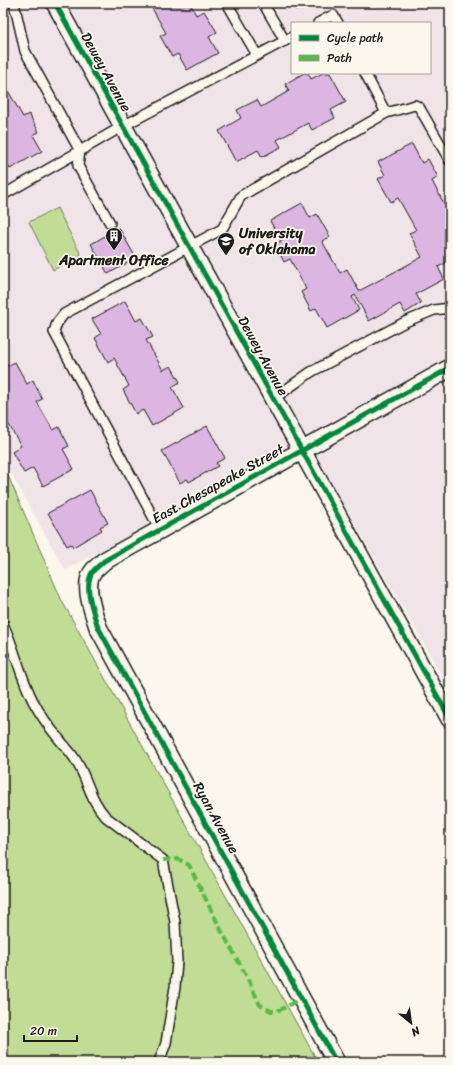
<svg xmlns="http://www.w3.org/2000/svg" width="453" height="1065" viewBox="0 0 453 1065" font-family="Sriracha,sans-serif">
<rect width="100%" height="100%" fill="#fbf7ec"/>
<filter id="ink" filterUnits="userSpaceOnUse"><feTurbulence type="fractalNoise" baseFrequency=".025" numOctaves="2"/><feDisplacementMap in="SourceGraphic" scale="8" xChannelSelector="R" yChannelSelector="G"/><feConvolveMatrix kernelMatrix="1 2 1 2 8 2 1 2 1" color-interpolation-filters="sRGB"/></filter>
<g filter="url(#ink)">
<path fill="#f1e4e8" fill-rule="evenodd" d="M3,3H450V690L307,440L65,570L3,459ZM292,23H430V73H292Z"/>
<g fill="#c1dd95" stroke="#6e7c58">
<polygon points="57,208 81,255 53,270 29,222"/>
<polygon points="3,464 62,601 318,1062 3,1062"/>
</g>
<g fill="#dab6e0" stroke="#1c1c1c">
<polygon points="149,3 190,3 196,15 204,11 217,32 209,37 218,53 187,70 178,54 172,57 160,36 166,33"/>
<polygon points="291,3 309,3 296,10"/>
<polygon points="304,73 308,73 311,79 323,73 330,73 346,102 331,110 335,118 312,130 308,123 277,140 281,147 262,157 258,150 236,162 219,131 241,118 237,110 257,100 261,107 289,91 285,84"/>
<polygon points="3,82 23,117 29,114 39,132 33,135 42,151 10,169 3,157"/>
<polygon points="412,144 422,163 428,159 438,177 432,181 448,211 450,210 450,261 438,267 444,279 416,294 421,303 405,313 400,304 369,321 355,295 352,297 359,310 327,328 316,308 311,311 301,292 306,289 290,259 284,262 275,244 281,241 270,221 302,203 310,218 317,214 330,237 322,241 340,273 347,269 359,291 422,257 409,233 416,230 398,198 391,202 378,179 385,175 378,162"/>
<polygon points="119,228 136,258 108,274 91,244"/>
<polygon points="125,301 136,321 142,318 153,337 146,340 163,370 171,366 180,382 172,387 184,408 152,426 143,410 136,414 123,390 129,386 114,358 108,362 95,338 101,334 92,319"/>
<polygon points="15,362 27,384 33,380 42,399 37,402 53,430 59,427 69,446 63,449 74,469 43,486 33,468 24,473 12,452 21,446 5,418 3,419 3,368"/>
<polygon points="207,426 225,458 216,463 218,466 189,482 187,479 180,483 162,451"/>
<polygon points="90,490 108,523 100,527 102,530 73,547 71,544 67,546 48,513"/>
</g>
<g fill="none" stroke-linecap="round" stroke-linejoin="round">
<defs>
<g id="service">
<polyline points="14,3 25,51 80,151 123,126 292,37"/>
<polyline points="227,3 257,55"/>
<polyline points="263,3 285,41"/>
<polyline points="318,23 333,15 338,23"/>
<polyline points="365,73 386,113"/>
<polyline points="80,151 78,166 110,223"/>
<polyline points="3,195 80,151"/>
<polyline points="273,399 311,372 405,322 434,310 450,308"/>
<polyline points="160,530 54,332 57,323 64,314 222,229 241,196 386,113 415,105 419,107 450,161"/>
<path d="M3,624C15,649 20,676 33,701C40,714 49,727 59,739C66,748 74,755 79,766C89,784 91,801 106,817L163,860L175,922L177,961L175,987L166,1043L159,1062"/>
</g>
<g id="minor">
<polyline points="55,3 450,719"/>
<path d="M336,1062L98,627C93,612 82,583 94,570C97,567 101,564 104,561L450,368"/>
</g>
</defs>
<use href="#service" stroke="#1c1c1c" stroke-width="12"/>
<use href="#minor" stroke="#1c1c1c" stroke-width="20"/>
<use href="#service" stroke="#fbf7ec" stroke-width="9"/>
<use href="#minor" stroke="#fbf7ec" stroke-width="17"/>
<polyline stroke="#58b947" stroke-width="4" stroke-dasharray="8 4" stroke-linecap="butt" points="163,860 178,859 189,865 221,930 247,977 260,1005 271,1011 277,1011 282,1009 301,998"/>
<defs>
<g id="cycleway">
<polyline points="55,3 450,719"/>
<path d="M336,1062L98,627C93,612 82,583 94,570C97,567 101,564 104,561L450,368"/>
</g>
</defs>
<use href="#cycleway" stroke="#fbf7ec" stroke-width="8"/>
<use href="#cycleway" stroke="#00873e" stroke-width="5"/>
</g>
</g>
<defs>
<symbol id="building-pin" viewBox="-11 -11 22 30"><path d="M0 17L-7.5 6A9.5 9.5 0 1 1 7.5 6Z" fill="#1c1c1c" stroke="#fbf7ec"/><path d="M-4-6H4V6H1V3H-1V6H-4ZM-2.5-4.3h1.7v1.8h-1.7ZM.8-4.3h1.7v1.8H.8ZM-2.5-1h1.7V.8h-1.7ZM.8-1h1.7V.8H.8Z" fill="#fff"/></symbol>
<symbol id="university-pin" viewBox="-11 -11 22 30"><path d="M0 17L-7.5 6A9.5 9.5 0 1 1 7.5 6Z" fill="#1c1c1c" stroke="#fbf7ec"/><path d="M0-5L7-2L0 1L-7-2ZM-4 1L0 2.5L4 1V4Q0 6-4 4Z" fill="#fff"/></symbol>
</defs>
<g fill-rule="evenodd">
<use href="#building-pin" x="104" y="226" width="20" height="27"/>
<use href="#university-pin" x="216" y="231" width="20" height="27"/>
</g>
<g text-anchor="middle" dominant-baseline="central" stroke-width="3.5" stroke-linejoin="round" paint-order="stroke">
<g font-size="14" fill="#1c1c1c" stroke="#fbf7ec">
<text transform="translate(106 72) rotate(61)">Dewey Avenue</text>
<text transform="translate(263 356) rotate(61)">Dewey Avenue</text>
<text transform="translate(218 484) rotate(-29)">East Chesapeake Street</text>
<text transform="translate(216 818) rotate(61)">Ryan Avenue</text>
</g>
<g font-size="14" font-weight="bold" fill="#1c1c1c" stroke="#fbf7ec" text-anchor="start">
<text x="239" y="233">University<tspan x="239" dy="16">of Oklahoma</tspan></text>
<text x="114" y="260" text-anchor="middle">Apartment Office</text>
</g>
</g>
<rect width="453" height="1065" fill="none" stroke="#fbf7ec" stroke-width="16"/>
<rect x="8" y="8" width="437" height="1049" fill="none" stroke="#1c1c1c" stroke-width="1.5" filter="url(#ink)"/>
<rect x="291" y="22" width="140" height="52" fill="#fbf7ec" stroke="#a29f99"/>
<rect x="299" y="35" width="20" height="6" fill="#00873e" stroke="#a29f99"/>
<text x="327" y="42" font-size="12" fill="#1c1c1c">Cycle path</text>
<rect x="299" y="55" width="20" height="6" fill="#58b947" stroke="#a29f99"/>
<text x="327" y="62" font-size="12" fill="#1c1c1c">Path</text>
<g transform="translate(411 1023) rotate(151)" stroke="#fbf7ec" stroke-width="3" paint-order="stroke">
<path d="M0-3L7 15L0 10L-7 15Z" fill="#1c1c1c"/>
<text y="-6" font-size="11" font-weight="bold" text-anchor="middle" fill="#1c1c1c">N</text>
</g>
<path d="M24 1035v6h53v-6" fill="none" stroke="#1c1c1c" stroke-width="2"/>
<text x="30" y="1035" font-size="12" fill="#1c1c1c" stroke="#fbf7ec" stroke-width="3" paint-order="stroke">20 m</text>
</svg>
